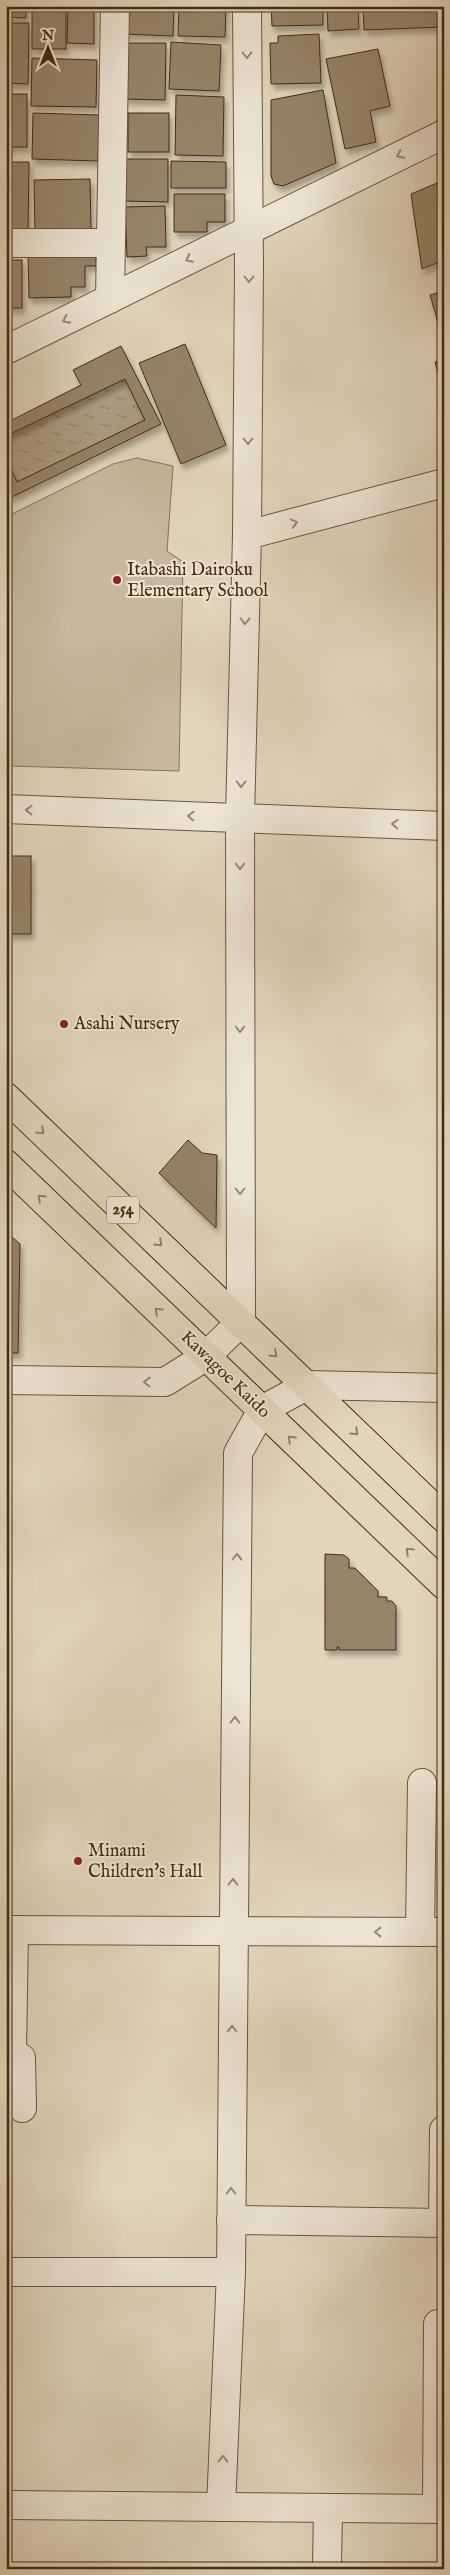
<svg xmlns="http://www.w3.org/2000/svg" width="450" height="2575" viewBox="0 0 450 2575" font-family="'IM FELL English',serif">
<defs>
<pattern id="water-ripples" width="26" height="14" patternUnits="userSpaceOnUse" patternTransform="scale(1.25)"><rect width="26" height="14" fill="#ac9c82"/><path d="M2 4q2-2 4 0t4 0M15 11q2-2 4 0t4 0" fill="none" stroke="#8e7f69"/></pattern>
<filter id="shadow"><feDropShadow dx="3" dy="5.5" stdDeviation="2.5" flood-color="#0004"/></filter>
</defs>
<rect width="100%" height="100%" fill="#e1d6bd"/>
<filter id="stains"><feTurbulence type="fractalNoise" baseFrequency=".004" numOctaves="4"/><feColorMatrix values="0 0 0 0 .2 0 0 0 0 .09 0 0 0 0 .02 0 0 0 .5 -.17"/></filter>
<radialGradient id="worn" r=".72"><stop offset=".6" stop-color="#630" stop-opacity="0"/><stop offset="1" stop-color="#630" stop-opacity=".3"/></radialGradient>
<polygon fill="#c6b99f" stroke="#857257" points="137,458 173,466 167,551 183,562 179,771 10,766 10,741 6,736 6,517 113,464"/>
<polygon fill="url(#water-ripples)" stroke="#826f54" points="125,379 145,420 17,482 6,459 6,436"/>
<g fill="#968469" stroke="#442b0f" filter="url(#shadow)">
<polygon points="6,6 26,6 26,18 6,17"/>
<rect x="32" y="6" width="34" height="43"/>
<polygon points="68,6 94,6 94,44 67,43"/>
<polygon points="124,6 174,6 173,36 123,34"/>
<polygon points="179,6 226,6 225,37 178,36"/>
<polygon points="271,6 323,6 323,25 272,26"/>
<polygon points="327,6 358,6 359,29 328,31"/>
<polygon points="363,6 442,6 443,27 364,30"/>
<polygon points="6,23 29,23 28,84 6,83"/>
<polygon points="319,34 321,83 271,84 270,43 278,43 278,36"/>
<polygon points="171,42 221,45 219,91 169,89"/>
<polygon points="125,43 166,43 165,100 124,99"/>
<polygon points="378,49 390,106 370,111 376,142 345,149 326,59"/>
<polygon points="32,58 97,60 96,107 31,106"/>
<polygon points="323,90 336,163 283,186 274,184 271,176 271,100"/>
<rect x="6" y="94" width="21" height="53"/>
<polygon points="176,95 224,97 223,156 175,155"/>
<polygon points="33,113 99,115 98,161 32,159"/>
<rect x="128" y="113" width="41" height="39"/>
<polygon points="125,159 168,159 168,202 124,201"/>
<polygon points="171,161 226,162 226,188 171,188"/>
<polygon points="6,162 29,162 28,232 6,232"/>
<polygon points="90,179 91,231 35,233 34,180"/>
<polygon points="444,180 444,260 422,269 411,194"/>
<polygon points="174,194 225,194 225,222 207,222 207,232 174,232"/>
<polygon points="165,206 166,247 146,247 147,256 127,257 125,207"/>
<polygon points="96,251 96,266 85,266 85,287 71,287 71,297 29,298 28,252"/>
<rect x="6" y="260" width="16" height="48"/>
<polygon points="444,291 444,343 430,295"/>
<polygon points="185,344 226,445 181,464 139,363"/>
<polygon points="121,346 161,424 6,500 6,459 17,482 145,420 125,379 6,436 6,423 81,385 73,370"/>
<polygon points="444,360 444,395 435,362"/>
<rect x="6" y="856" width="25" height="78"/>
<polygon points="188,1140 202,1153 217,1155 216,1228 159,1173"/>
<polygon points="6,1237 12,1237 20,1244 18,1353 6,1353"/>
<polygon points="325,1554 344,1555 349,1559 349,1568 355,1568 378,1591 378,1597 387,1597 387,1601 392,1601 396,1606 396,1650 339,1650 339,1647 337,1647 337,1650 325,1650"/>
</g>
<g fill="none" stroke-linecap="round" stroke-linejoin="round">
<defs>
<g id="minor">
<polyline points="6,243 111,243"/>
<polyline points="110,299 115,6"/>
<polyline points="6,350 444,134"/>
<polyline points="247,535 444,483"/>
<polyline points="6,809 444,826"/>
<polyline points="6,1380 165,1382 205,1357 241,1322 240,818 247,535 249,265 247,6"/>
<polyline points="6,1930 444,1932"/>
<polyline points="14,1930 12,2053 21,2058 22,2108"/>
<polyline points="420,1932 422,1783"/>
<polyline points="231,2220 444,2223"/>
<polyline points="443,2223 444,2130"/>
<polyline points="6,2272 231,2272"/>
<polyline points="6,2505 444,2509"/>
<polyline points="221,2507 231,2272 238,1453 262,1410 308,1385 444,1388"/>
<polyline points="437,2509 438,2324"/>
<polyline points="327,2569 328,2509"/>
</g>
<g id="highway">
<polyline points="6,1097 444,1518"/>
<polyline points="6,1164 444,1585"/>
</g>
</defs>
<use href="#minor" stroke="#6b563a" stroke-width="30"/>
<use href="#highway" stroke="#442b0f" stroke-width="30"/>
<use href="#minor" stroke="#ece4d4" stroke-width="28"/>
<use href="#highway" stroke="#e1d6bd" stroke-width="28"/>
</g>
<defs><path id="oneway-chevron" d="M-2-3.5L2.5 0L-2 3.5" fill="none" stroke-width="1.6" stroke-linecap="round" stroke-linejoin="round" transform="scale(1.25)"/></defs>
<g stroke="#988872">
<use href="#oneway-chevron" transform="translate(247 55) rotate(89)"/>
<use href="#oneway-chevron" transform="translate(400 155) rotate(154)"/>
<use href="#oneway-chevron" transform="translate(189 259) rotate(154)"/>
<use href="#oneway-chevron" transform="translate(249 279) rotate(90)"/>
<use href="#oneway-chevron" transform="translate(66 320) rotate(154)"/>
<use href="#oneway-chevron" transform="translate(248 441) rotate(90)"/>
<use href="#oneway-chevron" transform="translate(294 523) rotate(-15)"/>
<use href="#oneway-chevron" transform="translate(245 621) rotate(91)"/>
<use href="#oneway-chevron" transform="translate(241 784) rotate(91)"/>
<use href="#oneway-chevron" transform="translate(29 810) rotate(-178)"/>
<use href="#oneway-chevron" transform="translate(191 816) rotate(-178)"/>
<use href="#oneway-chevron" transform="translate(395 824) rotate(-178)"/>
<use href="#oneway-chevron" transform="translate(240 866) rotate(90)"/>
<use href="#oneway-chevron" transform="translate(240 1029) rotate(90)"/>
<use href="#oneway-chevron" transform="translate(240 1191) rotate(90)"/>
<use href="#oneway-chevron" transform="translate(147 1382) rotate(-179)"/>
<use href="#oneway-chevron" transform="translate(237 1557) rotate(-89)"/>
<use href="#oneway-chevron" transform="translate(235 1720) rotate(-89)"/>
<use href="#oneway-chevron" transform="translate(233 1882) rotate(-89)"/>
<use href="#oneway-chevron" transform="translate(378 1932) rotate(-180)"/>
<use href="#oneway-chevron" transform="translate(232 2029) rotate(-90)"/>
<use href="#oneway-chevron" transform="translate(231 2191) rotate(-90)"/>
<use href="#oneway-chevron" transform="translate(223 2459) rotate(-88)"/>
</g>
<g stroke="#928066">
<use href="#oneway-chevron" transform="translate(41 1131) rotate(44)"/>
<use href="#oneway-chevron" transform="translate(41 1198) rotate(-136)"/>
<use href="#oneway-chevron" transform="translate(159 1243) rotate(44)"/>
<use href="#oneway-chevron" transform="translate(158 1311) rotate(-136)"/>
<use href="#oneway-chevron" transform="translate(274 1354) rotate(43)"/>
<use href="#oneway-chevron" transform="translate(355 1432) rotate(44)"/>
<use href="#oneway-chevron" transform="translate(291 1439) rotate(-136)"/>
<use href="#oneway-chevron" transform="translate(409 1551) rotate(-136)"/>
</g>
<g fill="#8f2418" stroke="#ece4d4" stroke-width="2">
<circle cx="117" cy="580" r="5"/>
<circle cx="64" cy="1024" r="5"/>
<circle cx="78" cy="1861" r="5"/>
</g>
<g text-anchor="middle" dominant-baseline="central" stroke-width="4" stroke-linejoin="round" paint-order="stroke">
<rect fill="#ece4d4" stroke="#76624a" stroke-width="1" x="107" y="1196.5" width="32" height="27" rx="4"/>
<g font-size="16" font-weight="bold" fill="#442b0f">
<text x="123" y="1210">254</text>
</g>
<g font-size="18" fill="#442b0f" stroke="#ece4d4" text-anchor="start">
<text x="127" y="570">Itabashi Dairoku<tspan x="127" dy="21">Elementary School</tspan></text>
<text x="74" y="1024">Asahi Nursery</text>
<text x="88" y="1851">Minami<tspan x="88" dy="21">Children's Hall</tspan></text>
</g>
<g font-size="18" fill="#442b0f" stroke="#ece4d4">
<text transform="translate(225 1375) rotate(44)">Kawagoe Kaido</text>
</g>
</g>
<rect width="450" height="2575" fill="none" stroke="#e1d6bd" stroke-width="25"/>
<rect x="8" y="8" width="435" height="2560" fill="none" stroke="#442b0f" stroke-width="2.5"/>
<rect x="12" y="12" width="425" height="2550" fill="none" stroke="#442b0f"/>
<g transform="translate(48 48)" stroke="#ece4d4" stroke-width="4" paint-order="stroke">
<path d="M0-4L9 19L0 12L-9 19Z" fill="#442b0f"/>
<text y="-8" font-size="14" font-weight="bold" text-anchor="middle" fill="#442b0f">N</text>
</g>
<rect width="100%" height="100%" filter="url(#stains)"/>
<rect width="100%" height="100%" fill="url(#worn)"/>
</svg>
